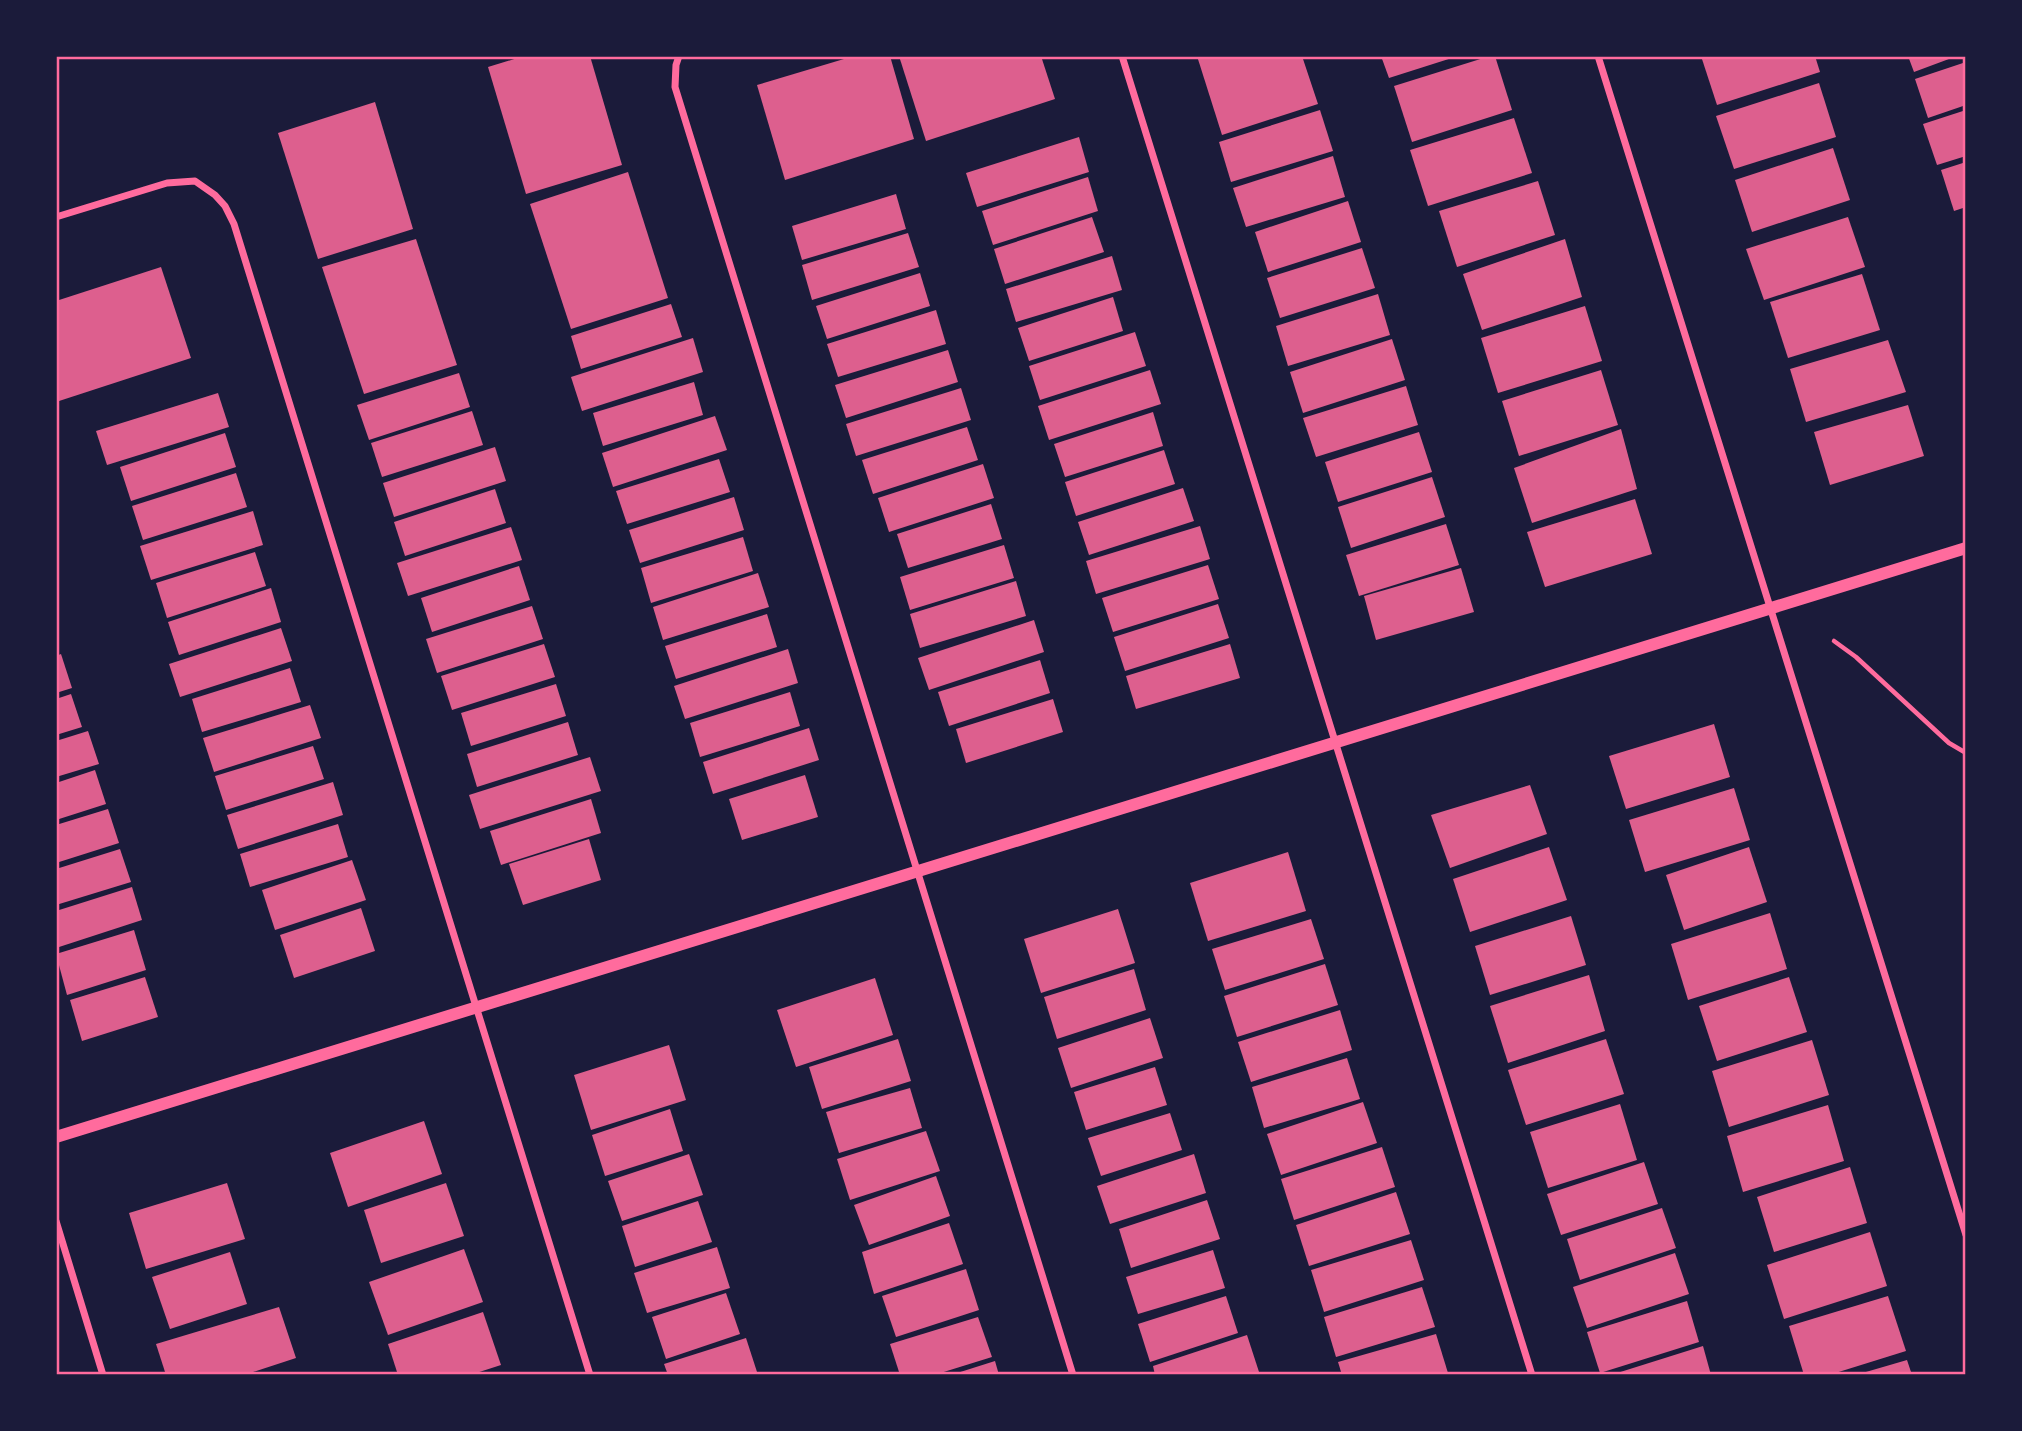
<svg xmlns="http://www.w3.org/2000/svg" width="2022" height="1431" viewBox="0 0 2022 1431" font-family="'Work Sans',sans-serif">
<rect width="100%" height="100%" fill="#1b1b3a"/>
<g fill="#dd5f8e">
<polygon points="524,56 590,56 622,165 526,194 488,67"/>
<polygon points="854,56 890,56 914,139 785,180 757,85"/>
<polygon points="899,56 1041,56 1055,99 926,141"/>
<polygon points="1197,56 1302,56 1318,104 1222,135"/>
<polygon points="1381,56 1454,56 1455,57 1389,78"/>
<polygon points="1490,56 1495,56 1512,110 1412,142 1394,86"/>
<polygon points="1701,56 1815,56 1820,72 1717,105"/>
<polygon points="1908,56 1957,56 1914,72"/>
<polygon points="1966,62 1966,105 1928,118 1915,79"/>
<polygon points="1819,83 1836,137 1734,169 1716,116"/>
<polygon points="375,102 413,229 318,259 278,133"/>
<polygon points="1320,110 1333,151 1231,182 1219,142"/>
<polygon points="1966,110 1966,156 1937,165 1923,124"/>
<polygon points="1514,118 1532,173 1428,206 1410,150"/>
<polygon points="1079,137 1089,172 977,207 966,173"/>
<polygon points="1833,148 1850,200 1752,232 1735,180"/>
<polygon points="1333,156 1345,197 1246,227 1233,188"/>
<polygon points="1966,162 1966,207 1954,211 1941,170"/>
<polygon points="628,172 668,298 571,329 530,204"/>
<polygon points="1088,177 1098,211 993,245 982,211"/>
<polygon points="1538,181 1555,235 1457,267 1439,211"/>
<polygon points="896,194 906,229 802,260 792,226"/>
<polygon points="1348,201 1361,242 1268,272 1255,232"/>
<polygon points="1092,217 1104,252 1005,284 994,249"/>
<polygon points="1848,217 1865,267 1764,300 1746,249"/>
<polygon points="908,233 919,267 812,300 802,265"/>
<polygon points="416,239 457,365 364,394 322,267"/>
<polygon points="1565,239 1582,297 1482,330 1463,274"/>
<polygon points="1362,248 1375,288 1280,318 1267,278"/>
<polygon points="1112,256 1122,290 1016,322 1006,289"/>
<polygon points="161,267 191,358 56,402 56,301"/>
<polygon points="920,273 930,306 827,339 816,306"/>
<polygon points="1862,274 1880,330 1788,358 1770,302"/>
<polygon points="1378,294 1390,335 1288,366 1276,326"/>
<polygon points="1113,297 1123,331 1029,361 1018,328"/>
<polygon points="671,304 682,337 581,369 571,336"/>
<polygon points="1585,306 1602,361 1498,393 1481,338"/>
<polygon points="936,310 946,344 838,377 827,344"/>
<polygon points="1135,332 1146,366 1040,400 1029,366"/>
<polygon points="693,338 703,372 582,411 571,377"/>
<polygon points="1392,339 1405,380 1303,413 1290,372"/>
<polygon points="1888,340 1906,392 1806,422 1790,369"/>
<polygon points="948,350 958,382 846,418 835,385"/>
<polygon points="1150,370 1161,404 1049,440 1038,406"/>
<polygon points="1601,370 1618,425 1519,456 1502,401"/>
<polygon points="459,373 470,407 369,440 357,405"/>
<polygon points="694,382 703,415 603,446 593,413"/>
<polygon points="1406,386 1418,425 1316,457 1303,418"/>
<polygon points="961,388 971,420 856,456 846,424"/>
<polygon points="218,393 229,427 107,465 96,431"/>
<polygon points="1908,405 1924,456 1830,485 1814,432"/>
<polygon points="472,411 483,445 382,477 371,443"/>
<polygon points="1153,412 1163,446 1065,477 1054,444"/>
<polygon points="715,416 727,450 613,487 602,453"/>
<polygon points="967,427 978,460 873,494 862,460"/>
<polygon points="1621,429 1637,489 1532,523 1514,468"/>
<polygon points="1419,432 1432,472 1338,502 1325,462"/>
<polygon points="225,433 236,467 131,501 120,467"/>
<polygon points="495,447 506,481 394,517 383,483"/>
<polygon points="1164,450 1175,484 1076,516 1065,482"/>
<polygon points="719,459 730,492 627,524 616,491"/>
<polygon points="983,464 994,498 889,532 878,498"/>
<polygon points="236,473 247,507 143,540 132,506"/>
<polygon points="1432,477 1445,517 1351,548 1338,507"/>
<polygon points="1183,488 1194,521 1089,555 1078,522"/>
<polygon points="495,489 506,523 405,556 394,522"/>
<polygon points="734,497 744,530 640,563 629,530"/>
<polygon points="1635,499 1652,554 1545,587 1527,532"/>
<polygon points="991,504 1002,539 908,568 897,534"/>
<polygon points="253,511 263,545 151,580 140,546"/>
<polygon points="1446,524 1459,565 1359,596 1346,555"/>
<polygon points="1200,526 1210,559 1096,594 1086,561"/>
<polygon points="511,527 522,560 408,596 397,563"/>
<polygon points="743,537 753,571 651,603 641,568"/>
<polygon points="1004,545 1014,578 910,610 900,577"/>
<polygon points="255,552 266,586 167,618 156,583"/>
<polygon points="1208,565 1219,599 1113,632 1102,598"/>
<polygon points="519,566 530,600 432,632 421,598"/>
<polygon points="1461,568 1474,612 1376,640 1364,596"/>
<polygon points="758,573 769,607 663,640 653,607"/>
<polygon points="1016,581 1026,616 920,648 910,614"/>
<polygon points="271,588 281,622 179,655 168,622"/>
<polygon points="1218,604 1229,638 1125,671 1114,637"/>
<polygon points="532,606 543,639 437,673 426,639"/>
<polygon points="767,614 777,647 676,679 665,646"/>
<polygon points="1034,620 1044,652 929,690 918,658"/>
<polygon points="281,628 292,661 180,697 169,664"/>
<polygon points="544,644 555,677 452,710 441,676"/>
<polygon points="1230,644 1240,678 1136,709 1126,676"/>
<polygon points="788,649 798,683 685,719 674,686"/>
<polygon points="61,654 72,688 56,693 56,656"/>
<polygon points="1040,660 1050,693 949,726 938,692"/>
<polygon points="290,668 301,702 202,732 192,699"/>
<polygon points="556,684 566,716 471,746 461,713"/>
<polygon points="790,692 800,726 700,757 690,723"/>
<polygon points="71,694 82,727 56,735 56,699"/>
<polygon points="1053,699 1063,732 966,763 956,729"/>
<polygon points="310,705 321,738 214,772 203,738"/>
<polygon points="568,722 578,755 477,787 467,754"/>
<polygon points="1714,724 1730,777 1626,809 1609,756"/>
<polygon points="809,728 819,760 713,794 703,762"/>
<polygon points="88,731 99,764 56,777 56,741"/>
<polygon points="313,746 324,779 226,810 215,776"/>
<polygon points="590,757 601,791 480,829 469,795"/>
<polygon points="95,770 106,804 56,820 56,783"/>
<polygon points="805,775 818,817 742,840 729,799"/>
<polygon points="333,782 343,815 238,849 227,815"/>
<polygon points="1530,785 1547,834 1450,868 1431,815"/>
<polygon points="1734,788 1750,840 1645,872 1629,820"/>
<polygon points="591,799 601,833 501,865 490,831"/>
<polygon points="108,809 119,843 56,863 56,825"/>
<polygon points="338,824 348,857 250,887 240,854"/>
<polygon points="589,839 601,880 523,905 509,864"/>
<polygon points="1549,847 1567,900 1470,932 1453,879"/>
<polygon points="1749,847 1767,902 1684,930 1666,875"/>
<polygon points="120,849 131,882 56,905 56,869"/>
<polygon points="1288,852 1306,911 1208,941 1190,883"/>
<polygon points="352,860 366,900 275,930 262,890"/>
<polygon points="132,887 142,920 56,948 56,911"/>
<polygon points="361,908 375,951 294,978 280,935"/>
<polygon points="1118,909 1135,963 1041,993 1024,939"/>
<polygon points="1770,913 1787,969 1688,1000 1671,944"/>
<polygon points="1571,916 1586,965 1490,995 1475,946"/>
<polygon points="1311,919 1324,959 1225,990 1212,949"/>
<polygon points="134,930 146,970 67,995 56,954"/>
<polygon points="1325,964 1338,1005 1237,1037 1224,996"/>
<polygon points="1134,969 1146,1010 1057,1039 1044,997"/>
<polygon points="1589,975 1605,1031 1508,1063 1490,1006"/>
<polygon points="145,977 158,1017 82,1041 70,1000"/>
<polygon points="1789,977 1807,1032 1717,1061 1699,1006"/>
<polygon points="875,978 893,1035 796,1067 777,1010"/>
<polygon points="1340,1010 1352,1050 1251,1082 1238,1042"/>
<polygon points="1150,1018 1163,1058 1071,1088 1058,1048"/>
<polygon points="898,1039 911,1081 822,1109 809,1067"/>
<polygon points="1606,1039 1624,1094 1526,1125 1508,1070"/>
<polygon points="1812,1040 1829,1095 1729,1127 1712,1071"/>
<polygon points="669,1045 686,1100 591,1130 574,1075"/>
<polygon points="1347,1058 1360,1099 1264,1128 1252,1087"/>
<polygon points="1155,1067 1167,1105 1086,1130 1074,1092"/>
<polygon points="910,1088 922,1128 839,1153 826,1112"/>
<polygon points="1363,1102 1377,1143 1281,1175 1267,1134"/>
<polygon points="1620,1104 1637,1160 1548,1188 1530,1132"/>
<polygon points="1828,1105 1844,1161 1743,1192 1727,1136"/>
<polygon points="670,1109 683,1151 605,1176 592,1135"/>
<polygon points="1170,1113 1182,1150 1101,1176 1088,1138"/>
<polygon points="424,1121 442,1174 348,1207 330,1153"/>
<polygon points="926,1131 940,1171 850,1200 837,1159"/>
<polygon points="1382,1147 1395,1187 1294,1220 1281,1179"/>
<polygon points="689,1154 703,1195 622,1221 608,1181"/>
<polygon points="1194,1154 1206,1193 1110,1224 1097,1186"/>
<polygon points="1644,1162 1658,1204 1561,1235 1547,1194"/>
<polygon points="1850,1167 1867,1223 1774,1252 1757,1197"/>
<polygon points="936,1176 950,1216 869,1245 854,1205"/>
<polygon points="227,1183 245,1239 146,1269 129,1213"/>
<polygon points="446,1183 464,1236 381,1263 364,1210"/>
<polygon points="1396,1192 1410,1234 1309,1266 1296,1225"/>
<polygon points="1207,1200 1220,1239 1131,1268 1119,1229"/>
<polygon points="698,1201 712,1242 635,1267 622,1226"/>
<polygon points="1662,1208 1676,1248 1580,1280 1567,1239"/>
<polygon points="949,1223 963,1264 874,1294 862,1252"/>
<polygon points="1870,1232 1887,1286 1784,1319 1767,1265"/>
<polygon points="1411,1240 1424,1280 1324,1312 1311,1270"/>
<polygon points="717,1247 730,1288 647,1313 634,1273"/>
<polygon points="464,1249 483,1302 388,1335 369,1282"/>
<polygon points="1213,1250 1225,1288 1138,1314 1126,1277"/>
<polygon points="230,1252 247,1304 170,1329 152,1277"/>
<polygon points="1675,1253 1689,1294 1587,1328 1573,1287"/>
<polygon points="966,1269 979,1310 896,1337 882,1296"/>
<polygon points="1422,1287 1435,1327 1336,1357 1324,1317"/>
<polygon points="726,1293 740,1334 666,1359 652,1317"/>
<polygon points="1226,1296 1238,1333 1150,1362 1138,1324"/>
<polygon points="1888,1296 1906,1351 1829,1375 1804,1375 1789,1326"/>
<polygon points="1687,1301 1699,1342 1600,1373 1587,1332"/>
<polygon points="279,1307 296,1358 244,1375 166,1375 156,1344"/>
<polygon points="483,1312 501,1365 470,1375 398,1375 388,1344"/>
<polygon points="978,1317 992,1357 934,1375 900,1375 890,1344"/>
<polygon points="1436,1334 1448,1373 1442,1375 1342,1375 1338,1362"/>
<polygon points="1247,1335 1260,1375 1155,1375 1153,1366"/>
<polygon points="746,1338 758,1375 668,1375 664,1364"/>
<polygon points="1703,1346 1711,1375 1614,1375 1614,1374"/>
<polygon points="1907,1360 1912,1375 1859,1375 1859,1374"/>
<polygon points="995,1361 999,1375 954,1375 954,1374"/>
</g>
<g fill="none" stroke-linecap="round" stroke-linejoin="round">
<polyline stroke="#ff6b9d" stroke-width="4.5" points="1834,641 1856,657 1949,743 1966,753"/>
<g stroke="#ff6b9d" stroke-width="7">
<polyline points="679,56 676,65 675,87 1073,1375"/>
<polyline points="1122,56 1532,1375"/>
<polyline points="1598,56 1966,1235"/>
<polyline points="56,217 167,183 195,181 215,195 225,206 234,224 590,1375"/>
<polyline points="56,1221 103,1375"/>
</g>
<polyline stroke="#ff6b9d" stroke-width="12" points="56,1137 1966,548"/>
</g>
<rect width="2022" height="1431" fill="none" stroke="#1b1b3a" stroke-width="116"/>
<rect x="58" y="58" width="1906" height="1315" fill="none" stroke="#ff6b9d" stroke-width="2.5"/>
</svg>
